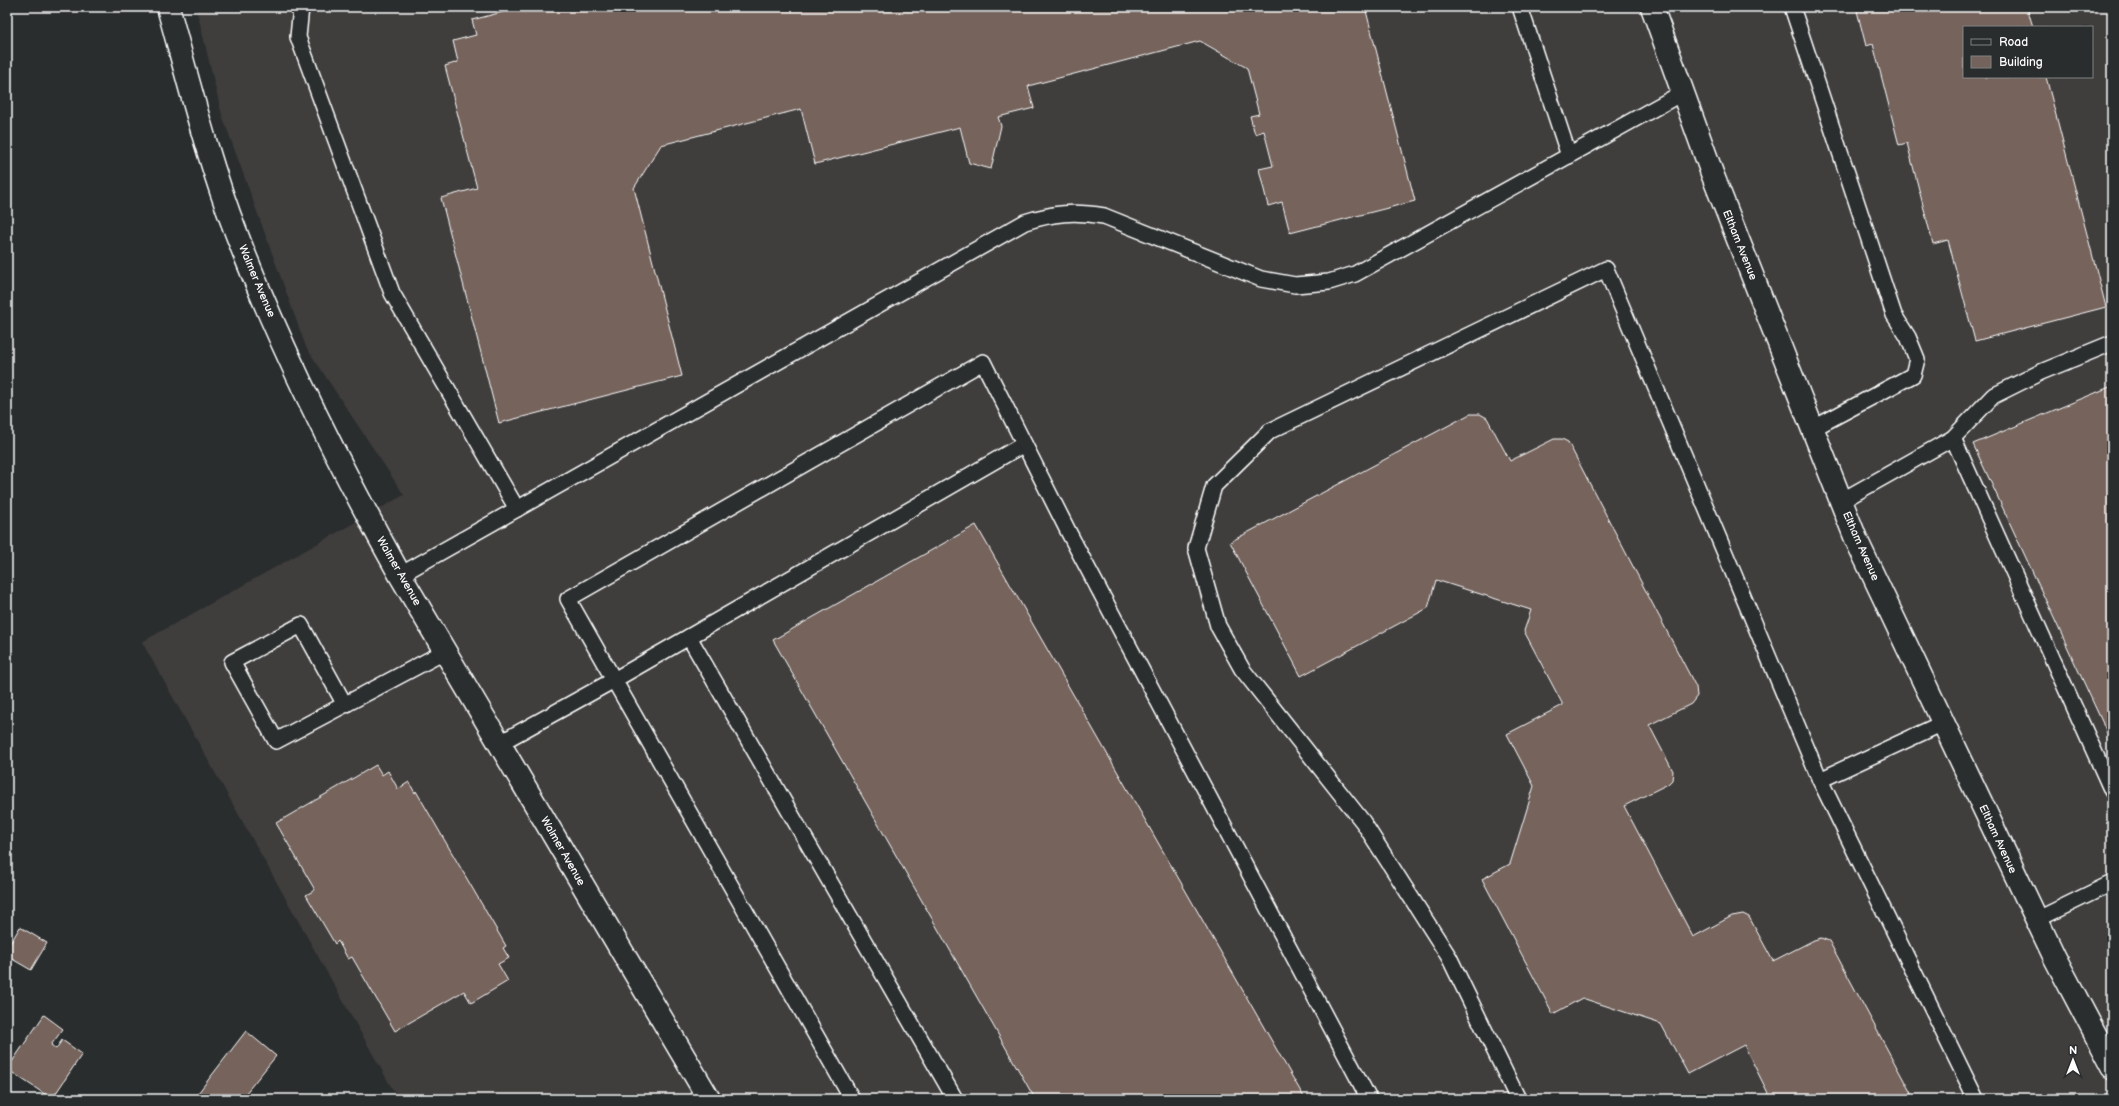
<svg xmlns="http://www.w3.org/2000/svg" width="2119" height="1106" viewBox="0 0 2119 1106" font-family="'Balsamiq Sans',sans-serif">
<rect width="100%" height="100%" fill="#2a2d2e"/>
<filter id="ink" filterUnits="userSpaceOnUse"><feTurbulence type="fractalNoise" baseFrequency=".025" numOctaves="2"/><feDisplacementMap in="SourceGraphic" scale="8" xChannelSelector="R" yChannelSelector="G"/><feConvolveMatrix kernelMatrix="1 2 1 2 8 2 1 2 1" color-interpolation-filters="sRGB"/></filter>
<g filter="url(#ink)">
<path fill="#403d3c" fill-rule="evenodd" d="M196,7H2112V1099H398L142,642L404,495L306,347L222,115ZM1964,27H2092V77H1964Z"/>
<g fill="#74635c" stroke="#fff">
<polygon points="522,7 1365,7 1415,201 1290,233 1282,202 1268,206 1259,169 1273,166 1264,131 1255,134 1250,116 1259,114 1247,68 1200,41 1028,86 1034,108 998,117 1001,126 991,169 969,163 960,127 815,164 801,109 661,145 634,188 682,376 499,423 441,198 477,188 445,66 458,62 453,41 476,35 472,20"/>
<polygon points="1856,7 2027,7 2033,27 1964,27 1964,77 2046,77 2106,307 1975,341 1948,240 1933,244 1907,143 1899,145 1873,44 1866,46"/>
<polygon points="2112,386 2112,743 1973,444"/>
<polygon points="1470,414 1480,414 1487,418 1510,461 1554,439 1562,439 1568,442 1696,687 1697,696 1691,704 1649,725 1673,771 1672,780 1668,784 1624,806 1693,937 1732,916 1743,914 1749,917 1773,961 1814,940 1821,938 1829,941 1914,1099 1771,1099 1744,1045 1688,1074 1661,1024 1582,998 1553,1014 1482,879 1510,864 1534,786 1507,734 1563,705 1524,631 1531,610 1436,580 1428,608 1301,676 1230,542"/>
<polygon points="976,525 1305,1099 1035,1099 773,640"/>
<polygon points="376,765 382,775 388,771 398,789 409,782 415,793 416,791 506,946 503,948 509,958 498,964 508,981 471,1003 464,991 395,1031 352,957 348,959 338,941 335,944 306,895 315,890 276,823"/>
<polygon points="20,927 47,943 31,970 7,956 7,949"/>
<polygon points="44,1015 63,1029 51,1045 56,1049 62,1040 82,1054 52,1099 7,1069"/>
<polygon points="246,1031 276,1056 241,1099 197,1099 195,1097"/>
</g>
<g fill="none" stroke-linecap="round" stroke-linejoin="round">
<defs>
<g id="lane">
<polyline points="301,7 298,37 392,293 517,509"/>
<polyline points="1520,7 1569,156"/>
<polyline points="1792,7 1894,315 1908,337 1917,359 1913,375 1812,429"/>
<polyline points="1953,438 2112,791"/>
<polyline points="1841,501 1953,438 1993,396 2041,372 2112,343"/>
<path d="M400,575L1025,222C1053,213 1074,211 1104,216L1261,279L1295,285L1329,282L1355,274L1682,93"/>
<polyline points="689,637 955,1099"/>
<polyline points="345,705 301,625 232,662 276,741 446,651"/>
<polyline points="500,743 614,680 1024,444"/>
<polyline points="1820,780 1943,723"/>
<polyline points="2036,920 2112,883"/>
<polyline points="852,1099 568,599 983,362 1069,533 1369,1099"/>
<polyline points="1518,1099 1449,957 1363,822 1242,669 1218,626 1196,548 1214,486 1270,431 1606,269 1820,780 1976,1099"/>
</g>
<g id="street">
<path d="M168,7C189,83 208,161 237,235C282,352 339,465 400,575L709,1099"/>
<polyline points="1652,7 1713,176 1856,539 2055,958 2112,1066"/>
</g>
</defs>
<use href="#lane" stroke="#fff" stroke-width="18"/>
<use href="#street" stroke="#fff" stroke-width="25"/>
<use href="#lane" stroke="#2a2d2e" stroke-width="15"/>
<use href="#street" stroke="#2a2d2e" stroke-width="22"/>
</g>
</g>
<g text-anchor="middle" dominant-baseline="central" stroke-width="4" stroke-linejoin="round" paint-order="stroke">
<g font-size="11" fill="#fff" stroke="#2a2d2e">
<text transform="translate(1740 245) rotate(68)">Eltham Avenue</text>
<text transform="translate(257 281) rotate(67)">Walmer Avenue</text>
<text transform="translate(1861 546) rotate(66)">Eltham Avenue</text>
<text transform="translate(399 571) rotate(60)">Walmer Avenue</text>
<text transform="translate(1998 839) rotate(65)">Eltham Avenue</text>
<text transform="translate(563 851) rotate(60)">Walmer Avenue</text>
</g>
</g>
<rect width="2119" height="1106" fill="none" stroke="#2a2d2e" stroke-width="24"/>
<rect x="12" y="12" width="2095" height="1082" fill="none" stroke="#fff" stroke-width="1.5" filter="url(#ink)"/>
<rect x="1963" y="26" width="130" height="52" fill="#2a2d2e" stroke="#7f8182"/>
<rect x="1971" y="39" width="20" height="6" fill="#2a2d2e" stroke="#7f8182"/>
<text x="1999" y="46" font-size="12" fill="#ffffff">Road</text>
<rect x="1971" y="56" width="20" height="12" fill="#74635c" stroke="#7f8182"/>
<text x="1999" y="66" font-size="12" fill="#ffffff">Building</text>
<g transform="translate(2073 1060)" stroke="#2a2d2e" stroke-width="3" paint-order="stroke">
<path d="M0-3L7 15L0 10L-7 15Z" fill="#ffffff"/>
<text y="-6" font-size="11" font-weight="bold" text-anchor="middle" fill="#ffffff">N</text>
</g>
</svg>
